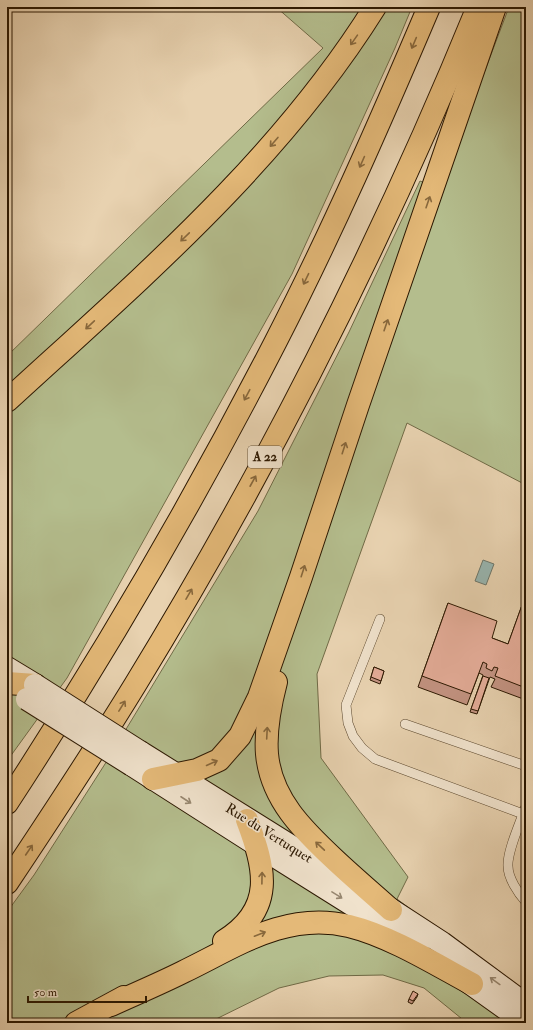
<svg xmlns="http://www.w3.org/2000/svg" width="533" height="1030" viewBox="0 0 533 1030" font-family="'IM FELL Double Pica',serif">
<rect width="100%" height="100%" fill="#e8d2b0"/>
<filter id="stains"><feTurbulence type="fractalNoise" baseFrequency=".005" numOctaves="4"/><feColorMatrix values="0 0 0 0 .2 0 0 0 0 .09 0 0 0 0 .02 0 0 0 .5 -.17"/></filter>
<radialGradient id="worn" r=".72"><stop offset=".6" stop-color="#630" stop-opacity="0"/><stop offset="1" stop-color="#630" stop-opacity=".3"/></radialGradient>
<g fill="#b4bd8d" stroke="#706a46">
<polygon points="276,7 412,7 395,48 292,274 67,678 7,761 7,356 323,48"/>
<polygon points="509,7 526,7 526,485 407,423 317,674 321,758 408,877 397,899 526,996 526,1023 467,1023 424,988 383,975 329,976 279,988 208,1023 7,1023 7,912 34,875 105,764 258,511 349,332 420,181 440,189"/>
</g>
<polygon fill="#98b6b1" stroke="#6c766a" points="483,560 494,564 486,585 475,581"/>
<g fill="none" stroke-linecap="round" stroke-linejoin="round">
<defs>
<g id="lane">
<polyline points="380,619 346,705 348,723 353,736 362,748 375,759 523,814"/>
<polyline points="405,724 526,766"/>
<path d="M526,806C521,821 507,851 508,866C508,878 518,893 526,902"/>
</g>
<g id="secondary">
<polyline points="7,668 35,685"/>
<polyline points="140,752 356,887 442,943 526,1005"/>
<polyline points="132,765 257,845 418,946"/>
<polyline points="456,973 526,1023"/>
</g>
<g id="highway">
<path d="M7,401C140,279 279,161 375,7"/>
<path d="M276,682C270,705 265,729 267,754C271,799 303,830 334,859C352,876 372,893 391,910"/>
<polyline points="7,683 35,685"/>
<polyline points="153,779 197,770 219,760 240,736 259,697 301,577 358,405 495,7"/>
<path d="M7,803C105,653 195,499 276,341C332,232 381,120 429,7"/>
<path d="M7,883C51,817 94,752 135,685C267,469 382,242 478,7"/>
<path d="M224,941C276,909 265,868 247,820"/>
<path d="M111,1005C135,994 159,984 183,972C237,946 286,911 349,926C390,936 435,964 472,984"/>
<polyline points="76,1023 124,997"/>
</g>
</defs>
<use href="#lane" stroke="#5a462c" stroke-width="10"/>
<use href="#secondary" stroke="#2b1700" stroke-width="24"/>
<use href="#highway" stroke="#2b1700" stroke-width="24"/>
<use href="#lane" stroke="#f0e2cc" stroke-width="9"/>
<use href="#secondary" stroke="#f0e2cc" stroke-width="22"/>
<use href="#highway" stroke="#e4b978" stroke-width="22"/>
<defs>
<g id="secondary-bridge">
<polyline points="35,685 140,752"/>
<polyline points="27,699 132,765"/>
</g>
</defs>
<use href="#secondary-bridge" stroke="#2b1700" stroke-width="24" stroke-linecap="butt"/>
<use href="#secondary-bridge" stroke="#f0e2cc" stroke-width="22"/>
</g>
<g fill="#c49483" stroke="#2b1700">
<polygon points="526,594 526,700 491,687 495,679 490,677 477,714 470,712 483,675 479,673 467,705 418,687 448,603 492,638 508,644"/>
<polygon points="374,667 384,671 380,684 370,680"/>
<polygon points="418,994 417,997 412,1004 408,1002 409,999"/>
</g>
<g fill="#e4ac98" stroke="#2b1700">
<polygon points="526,594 526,688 495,676 498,668 494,667 492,671 486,668 487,664 483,662 471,694 422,676 448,603 497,621 492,638 508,644"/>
<polygon points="374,667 384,671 381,681 371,677"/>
<polygon points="483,676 489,678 478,711 471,709"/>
<polygon points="413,991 418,994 413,1001 409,999"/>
</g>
<defs><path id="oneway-shaft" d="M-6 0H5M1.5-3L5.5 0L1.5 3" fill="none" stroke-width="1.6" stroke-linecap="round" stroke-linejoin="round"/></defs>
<g stroke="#88683c">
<use href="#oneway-shaft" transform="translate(354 40) rotate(125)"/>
<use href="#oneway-shaft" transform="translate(414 43) rotate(113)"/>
<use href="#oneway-shaft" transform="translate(274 142) rotate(131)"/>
<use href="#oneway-shaft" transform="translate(362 162) rotate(114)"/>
<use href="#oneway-shaft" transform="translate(428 202) rotate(-71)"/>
<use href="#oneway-shaft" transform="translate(185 237) rotate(136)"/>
<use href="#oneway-shaft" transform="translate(306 279) rotate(116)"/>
<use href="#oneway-shaft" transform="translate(90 325) rotate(137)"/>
<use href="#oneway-shaft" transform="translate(386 325) rotate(-71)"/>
<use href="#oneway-shaft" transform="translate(247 395) rotate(118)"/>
<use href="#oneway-shaft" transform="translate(344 448) rotate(-72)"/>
<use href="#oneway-shaft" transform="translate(253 481) rotate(-61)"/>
<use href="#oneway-shaft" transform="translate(303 571) rotate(-72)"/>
<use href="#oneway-shaft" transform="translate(189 594) rotate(-60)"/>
<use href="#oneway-shaft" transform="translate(122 706) rotate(-58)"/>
<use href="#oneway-shaft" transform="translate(267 733) rotate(-87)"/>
<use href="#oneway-shaft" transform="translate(212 763) rotate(-24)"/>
<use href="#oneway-shaft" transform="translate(320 846) rotate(-137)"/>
<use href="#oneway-shaft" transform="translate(29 850) rotate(-56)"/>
<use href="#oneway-shaft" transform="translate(262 878) rotate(-89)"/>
<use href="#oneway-shaft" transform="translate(260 934) rotate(-21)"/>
</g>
<g stroke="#978770">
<use href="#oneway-shaft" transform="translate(186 800) rotate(33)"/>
<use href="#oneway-shaft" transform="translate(337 895) rotate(32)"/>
<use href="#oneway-shaft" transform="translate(495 981) rotate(-144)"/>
</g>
<g text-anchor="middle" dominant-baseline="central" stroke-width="3" stroke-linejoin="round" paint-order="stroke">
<rect fill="#f0e2cc" stroke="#66543d" stroke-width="1" x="248" y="446" width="34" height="22" rx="3"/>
<g font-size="13" font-weight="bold" fill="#2b1700">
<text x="265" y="457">A 22</text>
</g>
<g font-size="14" fill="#2b1700" stroke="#f0e2cc">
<text transform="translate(269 833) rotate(32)">Rue du Vertuquet</text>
</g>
</g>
<rect width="533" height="1030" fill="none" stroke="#e8d2b0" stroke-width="24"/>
<rect x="8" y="8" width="517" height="1014" fill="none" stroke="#2b1700" stroke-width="2"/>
<rect x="12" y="12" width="509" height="1006" fill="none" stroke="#2b1700"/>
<path d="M28 996v6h118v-6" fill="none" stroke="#2b1700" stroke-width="2"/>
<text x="34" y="996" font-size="12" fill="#2b1700" stroke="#f0e2cc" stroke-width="3" paint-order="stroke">50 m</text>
<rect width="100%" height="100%" filter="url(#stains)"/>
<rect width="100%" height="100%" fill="url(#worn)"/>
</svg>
